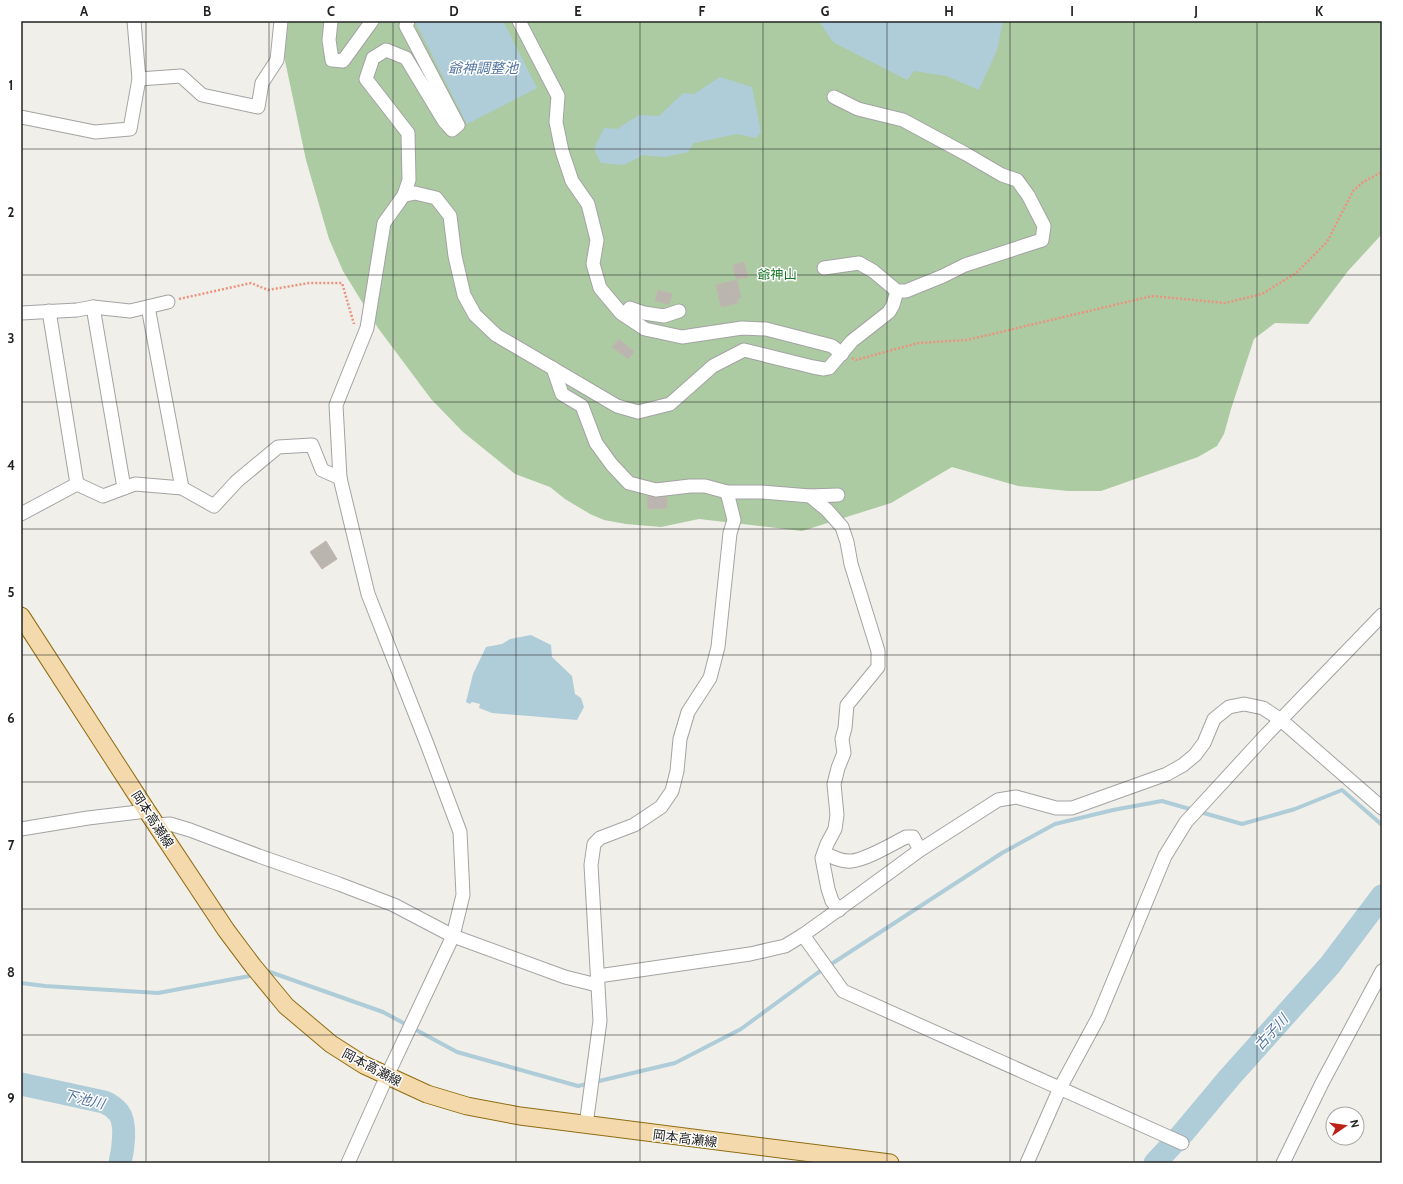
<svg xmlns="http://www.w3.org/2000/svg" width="1403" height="1184" viewBox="0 0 1403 1184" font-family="Cabin,'Noto Sans JP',sans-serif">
<rect width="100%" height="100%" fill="#f1efe9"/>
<polygon fill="#accba3" points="280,21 1382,21 1382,234 1348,271 1308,324 1275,323 1254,339 1231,409 1224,434 1217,446 1198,457 1101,491 1068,491 1018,486 952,467 891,503 802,531 699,519 661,527 626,524 604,520 590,514 565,499 550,487 515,474 463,432 431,399 378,328 343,271 329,239 306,160 284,56"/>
<g fill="#afcdd9">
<polygon points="415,21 503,21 537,88 467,124"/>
<polygon points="819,21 1003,21 997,50 979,90 946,76 914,71 907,80 833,42"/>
<polygon points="720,77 752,87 761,132 756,138 737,134 694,143 688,152 665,157 643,155 624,165 601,163 594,149 604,128 617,129 639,115 659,116 683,93 694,94"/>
<polygon points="531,635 551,645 552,657 572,676 575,694 581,698 584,707 577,720 492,713 479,708 480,704 472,702 470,704 466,702 473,674 486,647 502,644 510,639"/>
</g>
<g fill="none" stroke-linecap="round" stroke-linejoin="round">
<g stroke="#afcdd9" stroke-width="4">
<polyline points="265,973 270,972 383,1012 457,1052 578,1086 675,1063 741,1029 816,974 1002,853 1055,824 1113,810 1162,801 1242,824 1295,809 1342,790 1382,825"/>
<polyline points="21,983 45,986 158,993 255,975"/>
</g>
<g stroke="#afcdd9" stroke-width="23">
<path d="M21,1084L104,1102C109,1104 115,1108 119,1113C127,1124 123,1150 120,1163"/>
<polyline points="1155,1163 1183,1133 1229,1078 1330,965 1382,896"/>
</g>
</g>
<g fill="#bab5af" stroke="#c1b7ad">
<polygon points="744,262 748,277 736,279 733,265"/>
<polygon points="737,280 741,298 737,299 738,303 721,307 716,285"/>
<polygon points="658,290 672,294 669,304 655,301"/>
<polygon points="619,339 634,352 628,359 612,347"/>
<polygon points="647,496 657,498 667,497 667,508 648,509"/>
<polygon points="326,541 337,559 322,569 310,552"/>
</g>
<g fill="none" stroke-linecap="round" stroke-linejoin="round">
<defs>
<g id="minor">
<polyline points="331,21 329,40 332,60 343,61 372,21"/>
<polyline points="519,21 558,96 556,122 562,151 572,181 588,204 597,240 593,264 600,288 621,313 645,329 682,337 742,328 766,329 832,346 842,354"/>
<polyline points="139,79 181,76 202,95 258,107 262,83 277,60 281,21"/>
<polyline points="21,117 95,132 130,129 139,79 134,21"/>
<polyline points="404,195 415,193 436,198 450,216 455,256 464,295 475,315 496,335 617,406 638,412 670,404 713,366 744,350 813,367 824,369 829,368 852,341 889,312 893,305 897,291 906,291 943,276 965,265 1042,240 1044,226 1028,195 1017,180 1002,175 966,154 903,120 858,109 834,97"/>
<polyline points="824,268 859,263 873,271 897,291"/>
<polyline points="93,307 124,488"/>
<polyline points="148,307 182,488"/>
<polyline points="49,311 77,484"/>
<polyline points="21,313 77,310 93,307 130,311 168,302"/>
<polyline points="624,315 630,308 644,313 664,316 679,311"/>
<polyline points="553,368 562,394 582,406 596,443 612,465 629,483 656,490 690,486 705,486 727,492"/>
<polyline points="810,496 827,510 842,527 847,542 851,564 878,651 878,667 847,705 845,728 842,739 844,753 838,768 834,784 837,815 835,829 827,844 822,858 828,889 832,901 839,910"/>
<polyline points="21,514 77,484 103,496 135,484 182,488 214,506 237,481 278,447 312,445 322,470 340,478"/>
<polyline points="156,825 170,824 190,830 259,856 339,884 394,905 453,936 565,977 597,985"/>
<polyline points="21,829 88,818 147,811"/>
<path d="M824,853C832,857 842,862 851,861C866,860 892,844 906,837H913L920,850"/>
<polyline points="803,935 843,991 1182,1143"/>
<polyline points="598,976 750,954 785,946 803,935 849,902 920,850 998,800 1016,797 1056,808 1072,808 1167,774 1183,765 1195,755 1204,743 1214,719 1229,707 1244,704 1263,708 1281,720 1382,808"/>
<polyline points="586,1125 600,1021 591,865 594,844 600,838 634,825 661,807 672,791 677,771 680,739 688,712 710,678 718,647 730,533 734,520 727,492 761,492 810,496 838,495"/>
<polyline points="348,1163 387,1076 453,936 463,895 460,832 427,744 368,594 340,478 336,405 367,328 384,223 404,195 409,180 408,133 366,79 373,58 386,50 406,58 444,121 452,130 458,125 406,26 408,21"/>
<polyline points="1027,1163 1060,1088 1098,1018 1165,856 1186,822 1266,735 1382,615"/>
<polyline points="1283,1163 1322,1083 1382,971"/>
</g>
<polyline id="major" points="21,616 147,811 226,930 253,966 286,1006 331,1044 364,1065 427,1094 467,1106 520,1116 890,1163"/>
</defs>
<use href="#minor" stroke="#a3a3a3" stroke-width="15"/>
<use href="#major" stroke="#8f6d11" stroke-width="19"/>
<g stroke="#ec927f" stroke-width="2.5" stroke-dasharray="2 2" stroke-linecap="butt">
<polyline points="179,299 251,283 268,290 309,283 342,283 354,324"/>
<polyline points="852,358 856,360 918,343 967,340 1152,296 1225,303 1262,294 1296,273 1327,242 1353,191 1363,182 1382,172"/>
</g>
<use href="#minor" stroke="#fff" stroke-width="13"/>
<use href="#major" stroke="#f3d9ac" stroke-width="17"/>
</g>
<path fill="none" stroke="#222" stroke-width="1" stroke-opacity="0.55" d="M146,21V1163M269,21V1163M393,21V1163M516,21V1163M640,21V1163M763,21V1163M887,21V1163M1010,21V1163M1134,21V1163M1257,21V1163M21,149H1382M21,275H1382M21,402H1382M21,529H1382M21,655H1382M21,782H1382M21,909H1382M21,1035H1382"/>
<g text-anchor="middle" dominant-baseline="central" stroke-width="3" stroke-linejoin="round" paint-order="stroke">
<g font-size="13" fill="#187726" stroke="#fff">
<text x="777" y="274">爺神山</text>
</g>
<g font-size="13" fill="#222" stroke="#fff">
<text transform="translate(153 819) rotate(57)">岡本高瀬線</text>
<text transform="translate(372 1067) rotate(28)">岡本高瀬線</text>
<text transform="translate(685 1138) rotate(7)">岡本高瀬線</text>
</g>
<g font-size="14" font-style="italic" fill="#5475a0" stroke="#fff">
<text x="483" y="68">爺神調整池</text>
<text transform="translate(1271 1032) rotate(-48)">古子川</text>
<text transform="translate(84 1099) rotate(14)">下池川</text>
</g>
</g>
<rect width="1403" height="1184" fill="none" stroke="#ffffff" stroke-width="44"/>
<g transform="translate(1345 1126) rotate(77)"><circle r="19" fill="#ffffff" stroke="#a7a7a7"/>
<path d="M0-3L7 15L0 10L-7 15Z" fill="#bd2116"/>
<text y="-6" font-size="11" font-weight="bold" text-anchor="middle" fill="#222222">N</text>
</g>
<rect x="22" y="22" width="1359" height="1140" fill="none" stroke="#222" stroke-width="1.5"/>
<g font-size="13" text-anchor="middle" font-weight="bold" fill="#222">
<text x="84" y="16">A</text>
<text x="207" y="16">B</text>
<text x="331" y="16">C</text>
<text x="454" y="16">D</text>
<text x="578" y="16">E</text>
<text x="702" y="16">F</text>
<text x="825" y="16">G</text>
<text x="949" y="16">H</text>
<text x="1072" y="16">I</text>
<text x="1196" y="16">J</text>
<text x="1319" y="16">K</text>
<text x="11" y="90">1</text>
<text x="11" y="217">2</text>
<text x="11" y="343">3</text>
<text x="11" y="470">4</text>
<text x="11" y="597">5</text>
<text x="11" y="723">6</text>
<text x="11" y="850">7</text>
<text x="11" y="977">8</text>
<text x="11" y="1103">9</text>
</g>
</svg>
